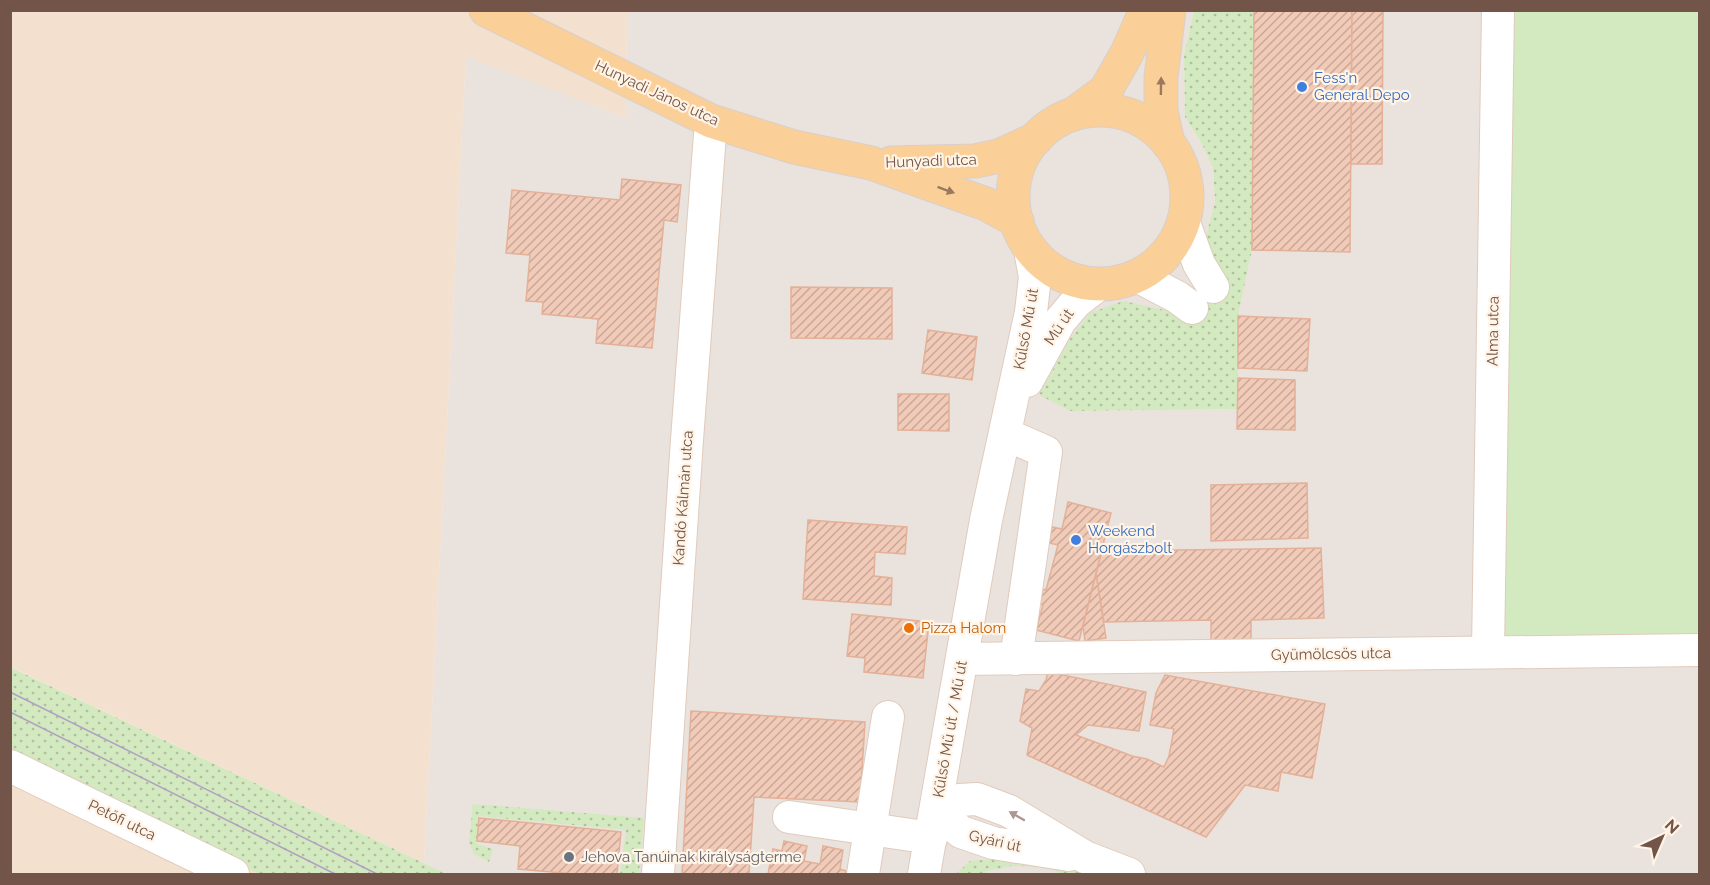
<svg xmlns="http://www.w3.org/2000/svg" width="1710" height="885" viewBox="0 0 1710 885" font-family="Raleway,sans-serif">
<defs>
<pattern id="grass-dots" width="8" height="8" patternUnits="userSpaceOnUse" patternTransform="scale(1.5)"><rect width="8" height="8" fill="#d3e9bf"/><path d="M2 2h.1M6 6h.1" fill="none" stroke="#b0bf9d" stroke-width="1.8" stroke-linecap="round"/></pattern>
<pattern id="building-hatch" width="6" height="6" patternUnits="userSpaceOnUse" patternTransform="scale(1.5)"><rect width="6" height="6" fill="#f1cbb8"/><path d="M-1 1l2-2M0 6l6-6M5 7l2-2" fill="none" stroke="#c8a798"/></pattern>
</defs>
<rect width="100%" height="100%" fill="#fcefe0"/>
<g fill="#f3e0cf">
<polygon points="10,11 627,11 626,118 466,57 424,863 11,667"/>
<polygon points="11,754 259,874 11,874"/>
</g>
<polygon fill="#eae2dc" points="627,11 1194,11 1184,54 1185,117 1202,144 1213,168 1215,201 1204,244 1224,279 1071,411 1238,409 1238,316 1252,250 1254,11 1486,11 1699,646 1699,874 447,874 424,863 466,56 626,118"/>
<g fill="url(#grass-dots)">
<polygon points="1194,11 1254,11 1252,250 1238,316 1238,409 1071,411 1039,395 1070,339 1090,313 1123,301 1170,311 1187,319 1213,287 1204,244 1215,201 1213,168 1202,144 1185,117 1184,54"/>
<polygon points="10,667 447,874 259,874 11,754"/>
<polygon points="473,804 644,818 639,874 620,874 626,830 480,816 477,844 493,849 489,862 474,854 469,842"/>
<polygon points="1034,856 1099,874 1061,874 1047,867 1012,866 987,871 985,874 956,874 970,861"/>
</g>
<polygon fill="#d3e9bf" points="1486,11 1699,11 1699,646 1478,645"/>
<g fill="url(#building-hatch)" stroke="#e4b098" stroke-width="1.5">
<polygon points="1254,10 1352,10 1350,252 1252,250"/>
<polygon points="1352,10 1383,10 1382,164 1351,164"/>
<polygon points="622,179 681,185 677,222 664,220 652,348 596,343 598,319 542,314 543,302 526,301 530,255 506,253 512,190 620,200"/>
<polygon points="791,287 892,288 892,339 791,338"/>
<polygon points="1238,316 1310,319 1307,371 1238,368"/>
<polygon points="928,330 977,337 972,380 922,373"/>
<polygon points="1238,378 1295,380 1295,430 1237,429"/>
<polygon points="898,394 949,394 949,431 898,430"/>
<polygon points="1307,483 1308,538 1211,541 1211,485"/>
<polygon points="1068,502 1111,513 1079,641 1036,630 1043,605 1034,602 1037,588 1046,590 1058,545 1049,543 1052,527 1062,529"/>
<polygon points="808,520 907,527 905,554 875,552 874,576 892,578 891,605 803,599"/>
<polygon points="1321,548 1324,618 1251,620 1251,644 1211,645 1211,620 1104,622 1096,574 1102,551"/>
<polygon points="1096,574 1106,638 1085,641 1083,626"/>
<polygon points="852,614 929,622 923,678 864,672 865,658 847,656"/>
<polygon points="1048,672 1146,692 1139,731 1088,725 1076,735 1132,756 1147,759 1164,767 1169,756 1174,729 1150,725 1156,693 1165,675 1325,704 1312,778 1281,772 1278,791 1245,785 1206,837 1027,755 1032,728 1020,721 1026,689 1039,691 1046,680"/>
<polygon points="691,711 865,722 860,802 754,797 749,874 682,874"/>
<polygon points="479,818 621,832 617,874 574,874 518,869 520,846 477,841"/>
<polygon points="784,841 807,846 804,861 820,864 823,846 843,850 840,869 846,871 846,874 768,874 773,849 782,851"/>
</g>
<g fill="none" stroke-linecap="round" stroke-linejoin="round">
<defs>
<g id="minor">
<polyline points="1184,223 1199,264 1213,287"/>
<polyline points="1137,276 1177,297 1192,308"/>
<polyline points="1027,381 1060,321 1076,302 1098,285"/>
<polyline points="1005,434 1046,452 1016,659"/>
<polyline points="1488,652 1498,10"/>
<polyline points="962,659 1700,650"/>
<polyline points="10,766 233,874"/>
<polyline points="936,811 959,800 977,799 1009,811 1085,857 1129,874"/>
<polyline points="936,811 961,832 993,843 1069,855"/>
<polyline points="789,817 931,838"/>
<polyline points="658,874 687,440 711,121"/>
<polyline points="863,874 888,717"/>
<polyline points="924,874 986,520 1031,312 1035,277 1030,250"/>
</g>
<g id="major">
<polyline points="486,10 711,121 794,147 871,163 986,204 1017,221"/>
<circle cx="1100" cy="197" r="87"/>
<polyline points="1074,114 1106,90 1127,53 1146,10"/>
<polyline points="1168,143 1161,111 1161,77 1169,10"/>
<polyline points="891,163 975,161 999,156 1036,139"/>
</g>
</defs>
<use href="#minor" stroke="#e0cbbc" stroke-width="34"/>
<use href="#major" stroke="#d8cfcc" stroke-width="35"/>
<use href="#minor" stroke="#fff" stroke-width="32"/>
<use href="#major" stroke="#fbd098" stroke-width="33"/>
<g stroke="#b1a0c4" stroke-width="1.5">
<polyline points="10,692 377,874"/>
<polyline points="10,712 335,874"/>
</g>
</g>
<defs><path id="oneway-solid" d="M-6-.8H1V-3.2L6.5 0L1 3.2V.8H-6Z" transform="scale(1.5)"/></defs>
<g fill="#9b7960">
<use href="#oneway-solid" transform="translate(1161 86) rotate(-89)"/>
<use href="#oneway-solid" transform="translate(946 190) rotate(20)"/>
</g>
<use fill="#aa9891" href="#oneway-solid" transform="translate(1017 816) rotate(-150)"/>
<g fill="#3f7fe0" stroke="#fff4e6" stroke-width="2">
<circle cx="1302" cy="87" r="6"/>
<circle cx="1076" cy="540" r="6"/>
</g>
<circle fill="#e8710a" stroke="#fff4e6" stroke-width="2" cx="909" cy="628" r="6"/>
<circle fill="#6b7280" stroke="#fff4e6" stroke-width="2" cx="569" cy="857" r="6"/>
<g text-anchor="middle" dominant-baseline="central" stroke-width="4.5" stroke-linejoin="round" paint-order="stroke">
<g font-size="15" fill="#366cbe" stroke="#fff4e6" text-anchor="start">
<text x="1314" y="78">Fess'n<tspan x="1314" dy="17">General Depo</tspan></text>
<text x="1088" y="531">Weekend<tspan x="1088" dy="17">Horgászbolt</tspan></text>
</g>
<g font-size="15" fill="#725448" stroke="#fff4e6">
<text transform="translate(657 93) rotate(25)">Hunyadi János utca</text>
<text transform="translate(931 161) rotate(-2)">Hunyadi utca</text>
<text transform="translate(1059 327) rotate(-56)">Mű út</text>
<text transform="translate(1026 329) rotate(-80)">Külső Mű út</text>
<text transform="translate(1493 331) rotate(-89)">Alma utca</text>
<text transform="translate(683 498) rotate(-86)">Kandó Kálmán utca</text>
<text transform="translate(1331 654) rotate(-1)">Gyümölcsös utca</text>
<text transform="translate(950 729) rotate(-80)">Külső Mű út / Mű út</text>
<text transform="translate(122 820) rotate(26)">Petőfi utca</text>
<text transform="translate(995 841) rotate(13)">Gyári út</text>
</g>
<g font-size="15" fill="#c56008" stroke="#fff4e6" text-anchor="start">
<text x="921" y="628">Pizza Halom</text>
</g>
<g font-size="15" fill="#5b616d" stroke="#fff4e6" text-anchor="start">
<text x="581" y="857">Jehova Tanúinak királyságterme</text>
</g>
</g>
<rect width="1710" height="885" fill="none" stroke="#725448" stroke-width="24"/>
<g transform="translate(1662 837) rotate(44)" stroke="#fff4e6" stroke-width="4.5" paint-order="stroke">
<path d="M0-4.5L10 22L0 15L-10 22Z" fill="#725448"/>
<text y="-9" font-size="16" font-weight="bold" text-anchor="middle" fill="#725448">N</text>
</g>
</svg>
